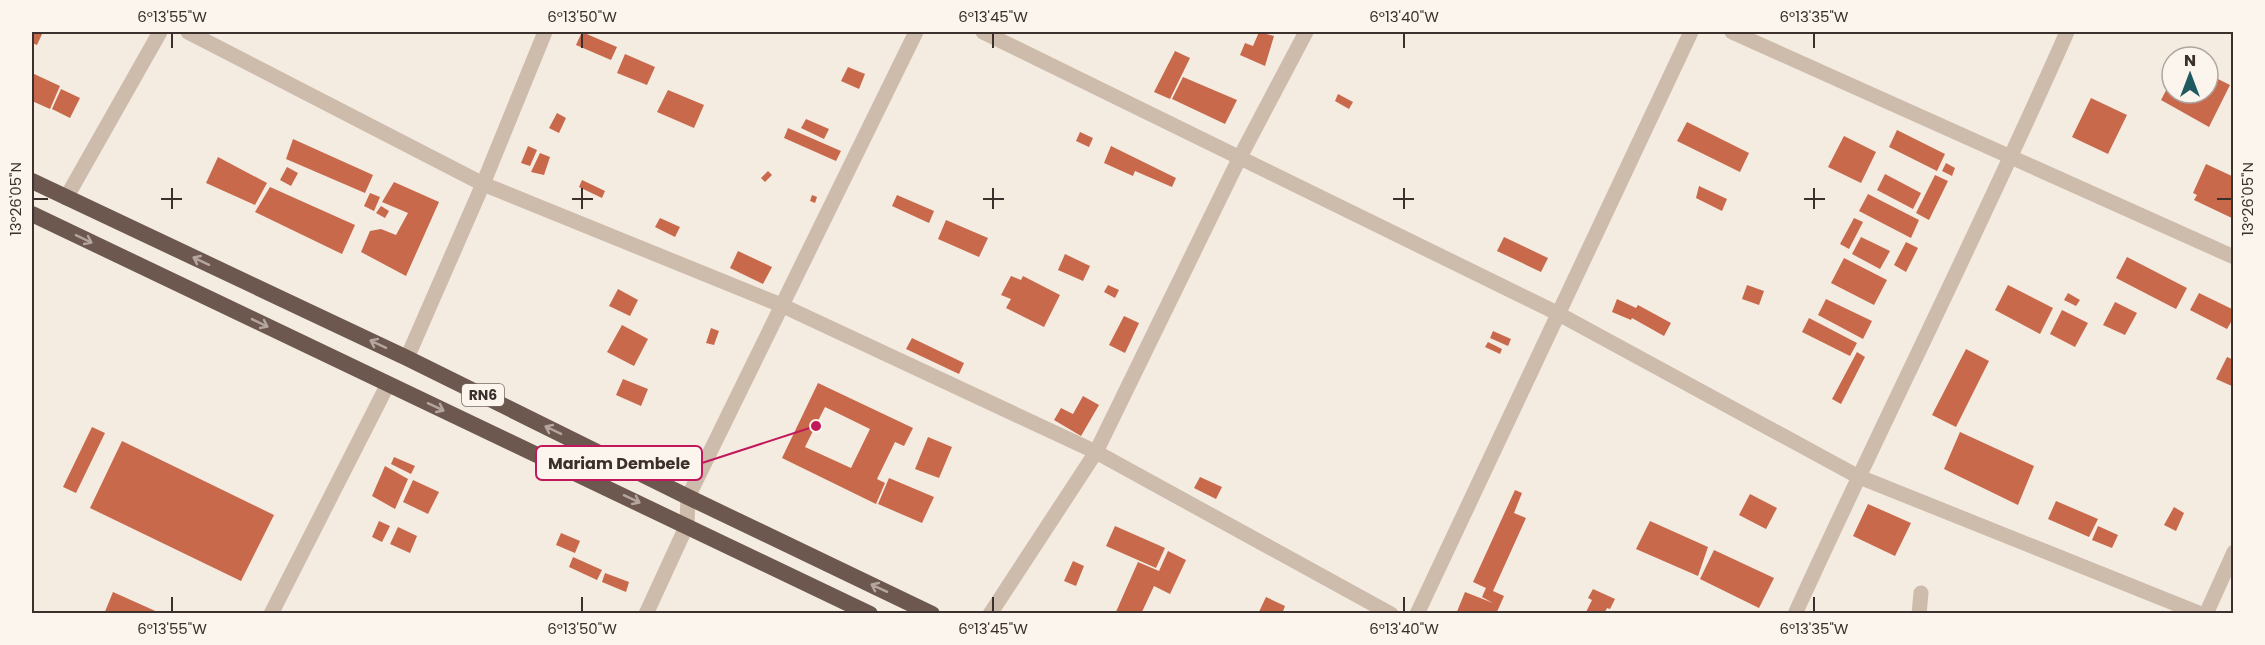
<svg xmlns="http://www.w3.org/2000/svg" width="2265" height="645" viewBox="0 0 2265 645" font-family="Poppins,sans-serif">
<rect width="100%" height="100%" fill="#f4ebe1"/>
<g fill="#c8694b" fill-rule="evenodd">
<polygon points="32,32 43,32 37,45 32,43"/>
<polygon points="582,32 617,47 611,60 576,45"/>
<polygon points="1259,32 1274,36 1265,66 1240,55 1245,43 1253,46"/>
<polygon points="1175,51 1190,58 1170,99 1154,92"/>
<polygon points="625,54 655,67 647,85 617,73"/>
<polygon points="848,67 865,74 859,89 841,81"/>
<polygon points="32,73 60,86 50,109 32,101"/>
<polygon points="2208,74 2230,85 2209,127 2161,100 2172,79 2172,93 2208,93"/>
<polygon points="1183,77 1237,100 1225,124 1172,99"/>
<polygon points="61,89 80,98 70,118 52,109"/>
<polygon points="668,90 704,105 694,128 657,112"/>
<polygon points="1338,94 1353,102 1349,109 1335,101"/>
<polygon points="2091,98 2127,115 2108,154 2072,137"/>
<polygon points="557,113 566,118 559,133 549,128"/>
<polygon points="806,119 829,129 824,139 801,128"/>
<polygon points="1687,122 1749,153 1740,172 1677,141"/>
<polygon points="788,128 841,151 836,161 784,138"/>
<polygon points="1897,130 1945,154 1937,171 1889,147"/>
<polygon points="1080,132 1093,138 1089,147 1076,141"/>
<polygon points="1844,136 1876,152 1861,183 1828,167"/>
<polygon points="293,139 373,175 365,193 286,159"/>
<polygon points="528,146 537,150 530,166 521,163"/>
<polygon points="1111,146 1176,178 1172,187 1135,171 1133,176 1104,163"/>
<polygon points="540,153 550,157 544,175 531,172"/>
<polygon points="218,157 267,183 255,205 206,183"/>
<polygon points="1946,163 1955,168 1952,176 1942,171"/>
<polygon points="2206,164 2234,177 2234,219 2194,200 2197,195 2193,193"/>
<polygon points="287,167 298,173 291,186 280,180"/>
<polygon points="768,171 772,175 765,182 761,178"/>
<polygon points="1885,174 1921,193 1913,209 1877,190"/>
<polygon points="1935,175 1948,181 1929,220 1916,213"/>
<polygon points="582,180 605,191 602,198 579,187"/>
<polygon points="394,182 439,202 406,276 361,252 370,231 381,229 396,235 408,213 382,202"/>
<polygon points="1699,186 1727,199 1722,211 1696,198"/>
<polygon points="270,187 355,225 342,254 255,212"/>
<polygon points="370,193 380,197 374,211 364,206"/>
<polygon points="1868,194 1919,220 1911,238 1859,211"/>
<polygon points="812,195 817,197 815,203 810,201"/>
<polygon points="897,195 934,211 929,223 892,206"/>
<polygon points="381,206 389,211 385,218 376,213"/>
<polygon points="660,218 680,227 675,237 655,227"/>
<polygon points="1854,218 1863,222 1849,249 1840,244"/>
<polygon points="946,220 988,238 979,257 938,239"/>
<polygon points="1504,237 1548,258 1541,272 1497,251"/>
<polygon points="1861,237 1890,251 1880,269 1852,254"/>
<polygon points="1906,242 1918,248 1906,272 1894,265"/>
<polygon points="738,251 772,267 763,284 730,268"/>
<polygon points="1065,254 1090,266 1083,281 1058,270"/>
<polygon points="2127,257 2187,288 2176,309 2116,278"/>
<polygon points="1844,258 1887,280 1874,305 1831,283"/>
<polygon points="1011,276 1021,280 1023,276 1060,295 1044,327 1006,308 1011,299 1001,295"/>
<polygon points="1108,285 1119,290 1115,298 1104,292"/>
<polygon points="1747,285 1764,291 1759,305 1742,299"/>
<polygon points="2008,285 2053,308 2040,334 1995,310"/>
<polygon points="618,289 638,300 630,316 609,306"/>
<polygon points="2068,293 2080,300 2076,306 2064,300"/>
<polygon points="2199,293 2234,310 2234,317 2227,329 2190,310"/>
<polygon points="1617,299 1636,308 1638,305 1671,323 1664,336 1632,318 1631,320 1612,312"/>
<polygon points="1826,299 1872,321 1863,339 1818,315"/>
<polygon points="2115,302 2137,313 2125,335 2103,325"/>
<polygon points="2062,310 2088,323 2075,347 2050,334"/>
<polygon points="1124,316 1139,323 1125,353 1109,345"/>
<polygon points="1809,318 1857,343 1850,356 1802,332"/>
<polygon points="622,325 648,339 634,366 607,352"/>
<polygon points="711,328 719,331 714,345 706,343"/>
<polygon points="1493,331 1511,339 1508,346 1490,338"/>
<polygon points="912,338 964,363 959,374 906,349"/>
<polygon points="1488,342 1502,349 1500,354 1485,347"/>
<polygon points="1966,349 1989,361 1956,427 1932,415"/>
<polygon points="1857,352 1865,357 1841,404 1832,399"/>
<polygon points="2227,357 2234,360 2234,387 2216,379"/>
<polygon points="623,379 648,389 641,406 616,395"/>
<path d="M818,383L913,428L904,446L895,442L877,479L885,483L876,504L782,458ZM825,407L870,429L851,468L805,447Z"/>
<polygon points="1083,396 1099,405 1081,436 1054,420 1061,408 1073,414"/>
<polygon points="92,427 105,433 76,493 63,487"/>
<polygon points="1960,432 2034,466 2018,505 1944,469"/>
<polygon points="928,437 952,447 939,478 915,469"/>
<polygon points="122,441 274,515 241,581 90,508"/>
<polygon points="394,457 415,466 411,474 391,464"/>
<polygon points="385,466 408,479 395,509 372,496"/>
<polygon points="1200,477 1222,487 1216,499 1194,488"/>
<polygon points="889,478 934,497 922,523 878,504"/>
<polygon points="413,480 439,492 428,514 403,502"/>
<polygon points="1515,490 1522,493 1514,513 1526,518 1493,591 1504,596 1496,614 1456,614 1465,592 1493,603 1482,597 1486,588 1473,582"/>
<polygon points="1750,494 1777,508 1766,529 1739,515"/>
<polygon points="2056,501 2098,519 2089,537 2048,519"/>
<polygon points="1868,504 1911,523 1895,556 1853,536"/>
<polygon points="2174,507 2184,513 2176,531 2164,525"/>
<polygon points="379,521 390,526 382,542 372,537"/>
<polygon points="1650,521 1708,547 1698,576 1636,549"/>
<polygon points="1115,526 1165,548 1156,568 1106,546"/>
<polygon points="2098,526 2118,535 2112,548 2092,540"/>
<polygon points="398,527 417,536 410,553 390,544"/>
<polygon points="561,533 580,541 575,553 556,545"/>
<polygon points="1714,550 1774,578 1759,608 1700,579"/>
<polygon points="1168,551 1186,560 1170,594 1154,586 1141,614 1115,614 1138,562 1159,571"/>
<polygon points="573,557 602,570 597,580 569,567"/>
<polygon points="1073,561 1084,566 1076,586 1064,581"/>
<polygon points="605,573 629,582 626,592 602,582"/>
<polygon points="1593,589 1615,599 1610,609 1607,608 1604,614 1585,614 1592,600 1588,598"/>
<polygon points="113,592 162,614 104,614"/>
<polygon points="1266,597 1285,606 1282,614 1258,614"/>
</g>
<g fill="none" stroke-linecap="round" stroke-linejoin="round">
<g stroke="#cdbbac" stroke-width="15">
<polyline points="188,32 483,184 781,305 1096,452 1391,614"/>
<polyline points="983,32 1557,313 1857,476 2201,614"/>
<polyline points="1732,32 2234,257"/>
<polyline points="66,198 160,32"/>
<polyline points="407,358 483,184 545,32"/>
<polyline points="271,614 388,384"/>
<polyline points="646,614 687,525 688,497 916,32"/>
<polyline points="990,614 1096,452 1240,157 1306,32"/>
<polyline points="1417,614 1691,32"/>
<path d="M1795,614C1884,419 1981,228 2067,32"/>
<polyline points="1919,614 1921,593"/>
</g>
<polyline stroke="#cdbbac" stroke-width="15" points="2206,614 2234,552"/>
<g stroke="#6c584f" stroke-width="16">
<polyline points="32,181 407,358 688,497 932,614"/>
<polyline points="32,214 870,614"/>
</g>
</g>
<defs><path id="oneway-shaft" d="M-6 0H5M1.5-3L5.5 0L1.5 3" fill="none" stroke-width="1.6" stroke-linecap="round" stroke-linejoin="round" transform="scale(1.5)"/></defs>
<g stroke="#b4a69e">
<use href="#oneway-shaft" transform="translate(84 239) rotate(26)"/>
<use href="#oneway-shaft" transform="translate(201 261) rotate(-155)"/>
<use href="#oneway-shaft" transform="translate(260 323) rotate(26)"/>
<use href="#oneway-shaft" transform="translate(378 344) rotate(-155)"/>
<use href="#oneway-shaft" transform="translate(436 407) rotate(25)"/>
<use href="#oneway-shaft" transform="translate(553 430) rotate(-154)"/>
<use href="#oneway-shaft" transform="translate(632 499) rotate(25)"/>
<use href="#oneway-shaft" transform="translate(879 588) rotate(-155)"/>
</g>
<path fill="none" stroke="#3b302b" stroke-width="2" d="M172,33V48M582,33V48M993,33V48M1404,33V48M1814,33V48M172,188V209M582,188V209M993,188V209M1404,188V209M1814,188V209M33,199H48M161,199H182M572,199H593M983,199H1004M1393,199H1414M1804,199H1825M2217,199H2232M172,597V612M582,597V612M993,597V612M1404,597V612M1814,597V612"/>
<g text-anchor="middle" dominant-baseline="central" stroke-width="4.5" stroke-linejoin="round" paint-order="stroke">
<rect fill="#fbf5ee" stroke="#756b66" stroke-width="1.5" x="462" y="384" width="42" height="22" rx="4.5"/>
<g font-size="14" font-weight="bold" fill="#3b302b">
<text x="483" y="395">RN6</text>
</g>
</g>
<path fill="none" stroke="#c2185b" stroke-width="2" d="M816 426L702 463"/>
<circle fill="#c2185b" stroke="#fbf5ee" stroke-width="2" cx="816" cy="426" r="6"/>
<rect fill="#fbf5ee" stroke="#c2185b" stroke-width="2" x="536" y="446" width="166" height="34" rx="6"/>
<g font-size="16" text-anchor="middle" font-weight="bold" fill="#3b302b">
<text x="619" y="469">Mariam Dembele</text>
</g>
<rect width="2265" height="645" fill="none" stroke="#fbf5ee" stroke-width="66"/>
<g transform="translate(2190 75)"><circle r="28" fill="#fbf5ee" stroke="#aea6a0" stroke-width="1.5"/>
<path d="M0-4.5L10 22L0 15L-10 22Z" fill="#1f5a5e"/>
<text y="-9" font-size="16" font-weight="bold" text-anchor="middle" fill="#3b302b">N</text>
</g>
<rect x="33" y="33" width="2199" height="579" fill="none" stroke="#3b302b" stroke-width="2"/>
<g font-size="15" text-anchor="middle" fill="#3b302b">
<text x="172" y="22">6°13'55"W</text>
<text x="582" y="22">6°13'50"W</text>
<text x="993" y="22">6°13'45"W</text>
<text x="1404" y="22">6°13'40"W</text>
<text x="1814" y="22">6°13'35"W</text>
<text transform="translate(16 199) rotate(-90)" y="5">13°26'05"N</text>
<text transform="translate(2248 199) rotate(-90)" y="5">13°26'05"N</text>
<text x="172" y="634">6°13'55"W</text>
<text x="582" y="634">6°13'50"W</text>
<text x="993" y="634">6°13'45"W</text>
<text x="1404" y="634">6°13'40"W</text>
<text x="1814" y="634">6°13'35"W</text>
</g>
</svg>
